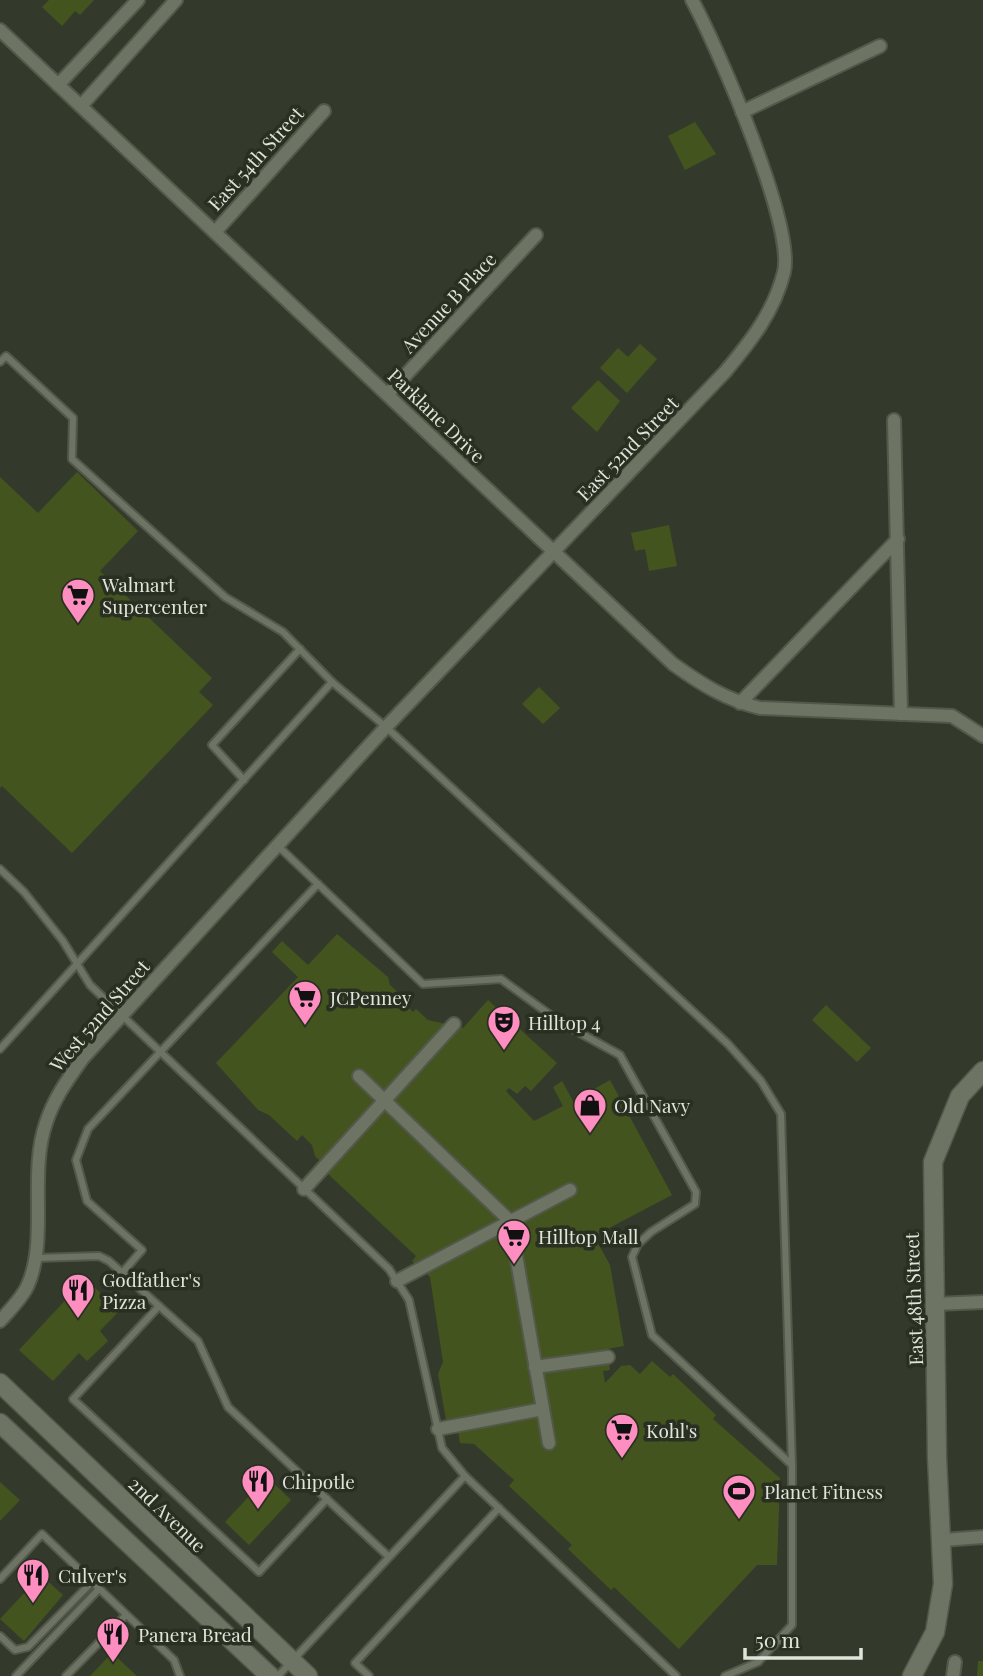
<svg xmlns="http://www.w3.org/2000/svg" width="983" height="1676" viewBox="0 0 983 1676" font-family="'Playfair Display',serif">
<rect width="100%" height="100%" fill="#343a2b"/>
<g fill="#44541f">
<polygon points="49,0 94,0 80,15 75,11 62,26 42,7"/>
<polygon points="695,122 716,154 685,170 668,136"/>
<polygon points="640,344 657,359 627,393 600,368 618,348 628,357"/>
<polygon points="598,380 620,401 597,432 571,408"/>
<polygon points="77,472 138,531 100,571 212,678 199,692 213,705 72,853 2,786 0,788 0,477 38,513"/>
<polygon points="669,525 677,566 649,571 645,549 635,551 631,533"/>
<polygon points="539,687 560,708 543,724 522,704"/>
<polygon points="337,934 388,977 390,985 410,1003 407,1006 413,1012 416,1009 428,1020 463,1028 488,1000 557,1063 531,1091 525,1086 517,1094 509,1088 506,1091 534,1121 563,1106 553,1087 562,1081 573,1101 610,1080 672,1195 594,1236 610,1265 624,1346 607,1349 610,1370 603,1371 605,1383 621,1366 630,1365 640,1374 652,1361 670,1377 673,1374 716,1415 713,1419 780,1478 777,1565 757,1565 679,1649 614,1587 611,1590 568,1549 572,1545 509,1486 514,1480 474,1444 460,1443 456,1418 446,1420 438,1374 443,1362 430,1277 412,1261 416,1256 328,1174 330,1171 315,1156 312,1145 302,1135 297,1141 269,1115 258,1110 216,1063 298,977 272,952 282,941 308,965"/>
<polygon points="826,1005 871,1048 857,1062 812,1020"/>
<polygon points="85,1279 120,1310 100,1331 108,1341 87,1361 79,1353 53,1381 19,1350"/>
<polygon points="267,1477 291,1500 249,1545 225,1522"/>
<polygon points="0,1482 20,1500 0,1521"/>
<polygon points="41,1575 63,1595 24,1641 0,1619"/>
<polygon points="112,1653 137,1676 90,1676"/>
<polygon points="978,1661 983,1661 983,1676 977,1676"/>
</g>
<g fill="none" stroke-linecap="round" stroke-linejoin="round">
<defs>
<g id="lane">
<polyline points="0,362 6,356 73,418 72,459 225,597 283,632 332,682 386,727 728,1044 761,1081 781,1114 792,1465 792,1625 758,1662 725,1676"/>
<polyline points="244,780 212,745 300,649"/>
<polyline points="277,845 423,984 501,979 560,1022 620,1055 696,1192 695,1204 651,1232 638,1244 632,1257 652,1335 792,1465"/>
<polyline points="0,869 24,892 63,941 90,985 389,1269 409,1300 442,1448 465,1476 676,1676"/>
<polyline points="0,1049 332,682"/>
<polyline points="37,1258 99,1256 109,1261 198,1341 228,1407 388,1556"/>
<polyline points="122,1273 142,1250 87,1201 76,1160 88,1129 318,884"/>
<polyline points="159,1306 73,1399 259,1572 327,1499"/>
<polyline points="0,1579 42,1534 174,1660 180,1676"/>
<polyline points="0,1636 15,1650 28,1647 92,1582"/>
<polyline points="16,1676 99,1589"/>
<polyline points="66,1676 126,1615"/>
<polyline points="278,1676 465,1476"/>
<polyline points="369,1676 355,1663 499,1508"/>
</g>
<g id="street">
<path d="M0,30L673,664C701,684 726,700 760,708L952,716L983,736"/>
<polyline points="58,85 138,0"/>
<polyline points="81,106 176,0"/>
<polyline points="742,112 880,46"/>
<polyline points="215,232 324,111"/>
<polyline points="388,394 536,235"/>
<polyline points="894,420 901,714"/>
<polyline points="740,703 898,539"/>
<polyline points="359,1076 510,1221 549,1443"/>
<polyline points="304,1189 454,1024"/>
<polyline points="397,1281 570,1190"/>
<polyline points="935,1304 983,1302"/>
<path d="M0,1321C9,1311 21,1299 27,1287C49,1240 28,1175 46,1123C54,1098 68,1079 83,1058L386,727L725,372C751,341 774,312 784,272C795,225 717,46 692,0"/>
<polyline points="535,1367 608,1357"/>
<polyline points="438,1429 543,1409"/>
<polyline points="943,1540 983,1537"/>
<polyline points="953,1676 955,1662"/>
</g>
<g id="secondary">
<polyline points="0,1383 308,1676"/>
<polyline points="0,1423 270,1676"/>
<polyline points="912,1676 935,1632 943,1584 937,1457 933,1162 960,1096 983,1071"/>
</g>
</defs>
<use href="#lane" stroke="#53584b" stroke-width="10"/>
<use href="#street" stroke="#53584b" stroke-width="16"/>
<use href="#secondary" stroke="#53584b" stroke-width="21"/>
<use href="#lane" stroke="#6e7464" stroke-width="6"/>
<use href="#street" stroke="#6e7464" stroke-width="12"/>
<use href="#secondary" stroke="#6e7464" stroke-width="18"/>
</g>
<defs>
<symbol id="supermarket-pin" viewBox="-11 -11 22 30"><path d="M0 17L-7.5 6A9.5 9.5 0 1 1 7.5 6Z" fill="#fd8ebf" stroke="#2a3021"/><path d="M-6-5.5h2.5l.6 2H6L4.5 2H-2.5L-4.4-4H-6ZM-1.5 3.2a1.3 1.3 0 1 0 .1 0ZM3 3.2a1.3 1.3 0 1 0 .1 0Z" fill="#111"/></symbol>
<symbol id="theatre-pin" viewBox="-11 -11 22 30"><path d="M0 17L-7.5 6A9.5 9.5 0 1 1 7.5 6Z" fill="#fd8ebf" stroke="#2a3021"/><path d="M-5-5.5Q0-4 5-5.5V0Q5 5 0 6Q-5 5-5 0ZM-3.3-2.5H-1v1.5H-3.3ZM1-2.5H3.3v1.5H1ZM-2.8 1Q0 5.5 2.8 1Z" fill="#111"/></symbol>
<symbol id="shop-pin" viewBox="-11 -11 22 30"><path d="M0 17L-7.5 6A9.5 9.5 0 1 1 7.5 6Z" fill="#fd8ebf" stroke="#2a3021"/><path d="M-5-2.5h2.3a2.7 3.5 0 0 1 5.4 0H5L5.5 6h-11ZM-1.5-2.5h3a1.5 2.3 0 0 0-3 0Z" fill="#111"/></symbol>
<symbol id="restaurant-pin" viewBox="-11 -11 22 30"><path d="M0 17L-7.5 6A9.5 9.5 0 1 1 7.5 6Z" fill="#fd8ebf" stroke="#2a3021"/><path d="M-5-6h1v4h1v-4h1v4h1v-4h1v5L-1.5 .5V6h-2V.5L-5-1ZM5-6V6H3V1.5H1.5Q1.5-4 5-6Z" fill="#111"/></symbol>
<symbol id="stadium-pin" viewBox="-11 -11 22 30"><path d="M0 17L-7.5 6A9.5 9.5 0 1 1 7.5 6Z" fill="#fd8ebf" stroke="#2a3021"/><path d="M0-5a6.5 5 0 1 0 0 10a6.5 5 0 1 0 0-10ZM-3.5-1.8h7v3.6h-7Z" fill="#111"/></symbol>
</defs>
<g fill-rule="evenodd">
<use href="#supermarket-pin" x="59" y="576" width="38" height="52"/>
<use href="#supermarket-pin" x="286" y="978" width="38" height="52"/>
<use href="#theatre-pin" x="485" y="1003" width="38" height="52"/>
<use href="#shop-pin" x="571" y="1086" width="38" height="52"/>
<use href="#supermarket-pin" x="495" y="1217" width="38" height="52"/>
<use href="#restaurant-pin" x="59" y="1271" width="38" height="52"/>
<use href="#supermarket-pin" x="603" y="1411" width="38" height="52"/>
<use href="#restaurant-pin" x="239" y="1462" width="38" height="52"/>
<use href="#stadium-pin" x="720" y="1472" width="38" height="52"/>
<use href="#restaurant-pin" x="14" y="1556" width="38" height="52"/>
<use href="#restaurant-pin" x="94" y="1615" width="38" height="52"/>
</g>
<g text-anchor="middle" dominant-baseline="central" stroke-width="7" stroke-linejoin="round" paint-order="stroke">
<g font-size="19" fill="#e1e4db" stroke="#2a3021">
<text transform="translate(255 158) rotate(-48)">East 54th Street</text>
<text transform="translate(448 302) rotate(-47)">Avenue B Place</text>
<text transform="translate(437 415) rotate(44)">Parklane Drive</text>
<text transform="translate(627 448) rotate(-46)">East 52nd Street</text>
<text transform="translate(99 1015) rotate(-49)">West 52nd Street</text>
<text transform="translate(913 1299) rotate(-92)">East 48th Street</text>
<text transform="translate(168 1514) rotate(44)">2nd Avenue</text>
</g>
<g font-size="19" fill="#e1e4db" stroke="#2a3021" text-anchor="start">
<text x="102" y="584">Walmart<tspan x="102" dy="22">Supercenter</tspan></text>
<text x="330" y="997">JCPenney</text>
<text x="528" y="1022">Hilltop 4</text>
<text x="614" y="1105">Old Navy</text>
<text x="538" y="1236">Hilltop Mall</text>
<text x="102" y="1279">Godfather's<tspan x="102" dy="22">Pizza</tspan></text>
<text x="646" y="1430">Kohl's</text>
<text x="282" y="1481">Chipotle</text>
<text x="764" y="1491">Planet Fitness</text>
<text x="58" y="1575">Culver's</text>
<text x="138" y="1634">Panera Bread</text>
</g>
</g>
<path d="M745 1648v10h116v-10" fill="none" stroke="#e1e4db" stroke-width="3.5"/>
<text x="755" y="1648" font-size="21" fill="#e1e4db" stroke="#2a3021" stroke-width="5" paint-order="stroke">50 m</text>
</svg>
